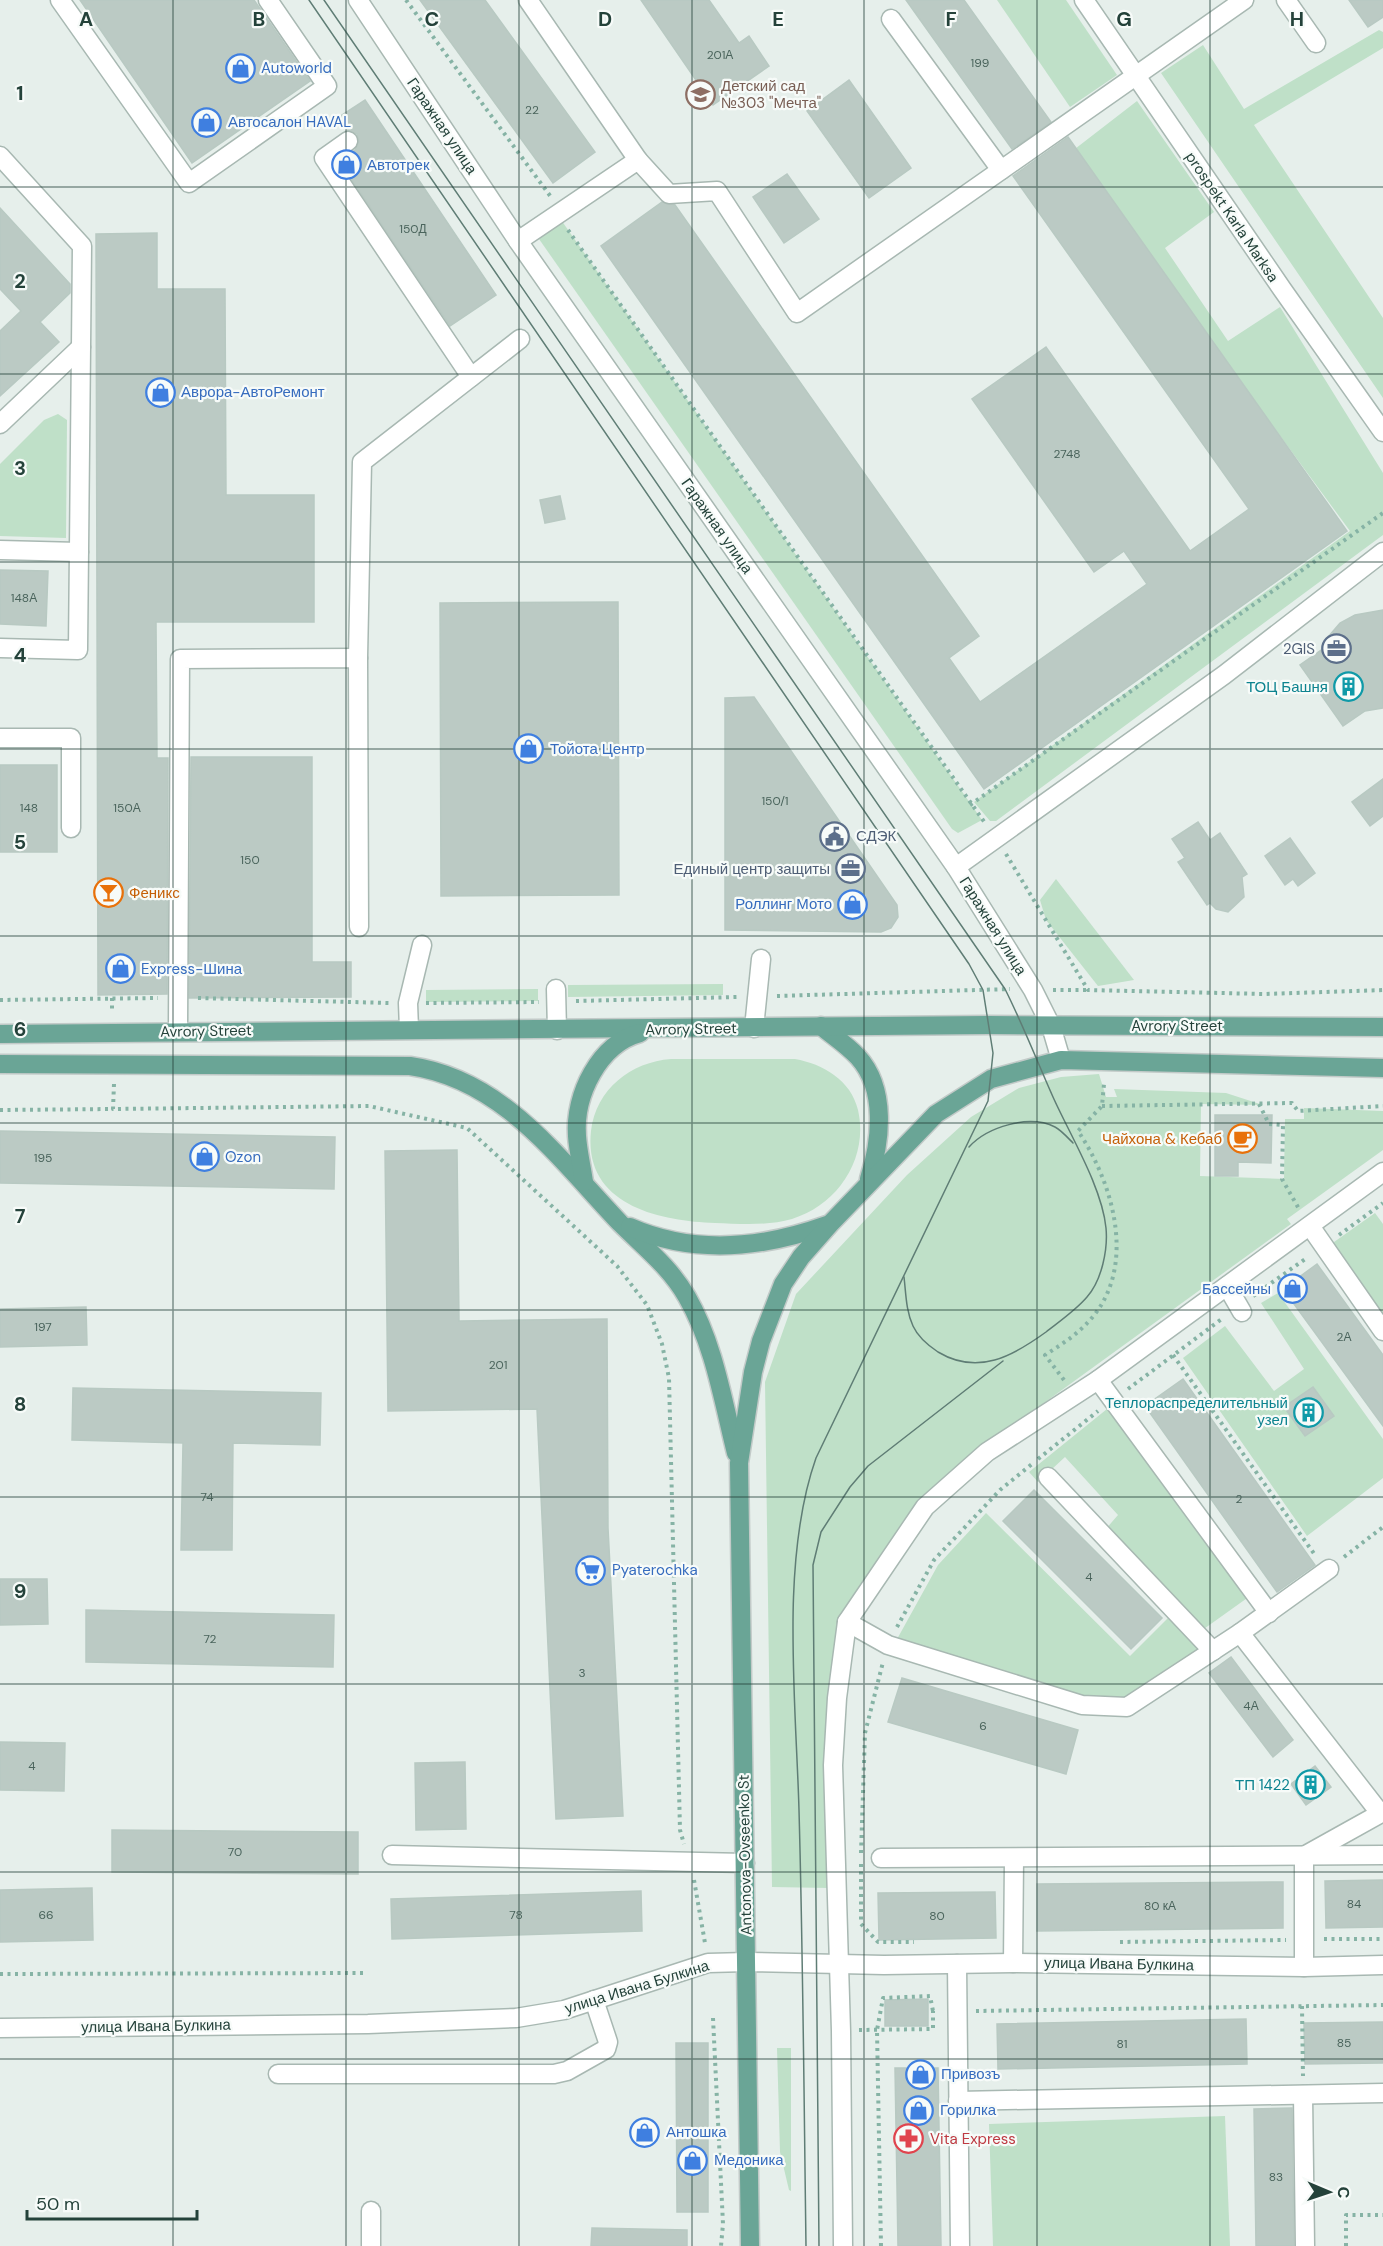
<svg xmlns="http://www.w3.org/2000/svg" width="1383" height="2246" viewBox="0 0 1383 2246" font-family="'DM Sans',sans-serif">
<rect width="100%" height="100%" fill="#e6efeb"/>
<g fill="#bfe0c8">
<polygon points="997,0 1066,0 1117,75 1070,107"/>
<polygon points="1379,30 1383,32 1383,48 1254,125 1383,318 1383,398 1161,73 1203,45 1244,109"/>
<polygon points="1137,101 1214,212 1165,248 1228,341 1280,307 1383,473 1383,535 996,821 990,821 974,802 1350,531 1071,152"/>
<polygon points="559,217 982,820 958,833 952,829 539,239 538,232"/>
<polygon points="58,414 67,420 66,538 0,536 0,464 44,420"/>
<polygon points="1056,879 1134,980 1098,986 1046,920 1040,900"/>
<polygon points="723,984 723,995 568,997 568,985"/>
<polygon points="538,989 538,1001 426,1002 426,990"/>
<path d="M671,1059H795C823,1064 851,1080 858,1110C869,1158 838,1205 792,1219C768,1226 740,1224 715,1223C659,1221 583,1205 591,1131C596,1089 631,1062 671,1059Z"/>
<polygon points="1099,1074 1106,1097 1117,1097 1114,1089 1226,1093 1263,1105 1201,1104 1200,1176 1284,1179 1285,1119 1304,1119 1304,1108 1383,1111 1383,1150 1287,1219 1291,1224 972,1455 916,1503 867,1575 832,1670 829,1888 772,1887 765,1382 796,1294 907,1175 971,1117 1019,1088 1061,1077"/>
<polygon points="1375,1213 1383,1224 1383,1324 1327,1247"/>
<polygon points="1278,1293 1383,1439 1383,1478 1307,1536 1183,1358 1225,1326 1274,1391 1304,1369 1261,1303"/>
<polygon points="1112,1405 1250,1596 1201,1631 1105,1530 1118,1515 1065,1457 1038,1482 1029,1472"/>
<polygon points="986,1513 1130,1656 1171,1615 1202,1648 1127,1700 1084,1699 896,1641 938,1565"/>
<polygon points="777,2048 791,2048 791,2191 789,2190 780,2152"/>
<polygon points="1225,2116 1230,2246 993,2246 989,2124"/>
</g>
<g fill="#bbcac4" stroke="#b8c9c2" stroke-width="1.5">
<polygon points="80,0 254,0 310,81 192,163"/>
<polygon points="420,0 485,0 595,152 553,183"/>
<polygon points="641,0 709,0 739,43 749,36 769,66 713,105"/>
<polygon points="906,0 964,0 1051,122 1012,149"/>
<polygon points="1349,0 1383,0 1383,17 1368,27"/>
<polygon points="849,80 911,168 869,198 807,111"/>
<polygon points="365,100 496,295 450,326 339,161 355,150 359,141 357,134 347,130 339,117"/>
<polygon points="1068,137 1347,531 984,789 601,246 662,202 675,205 979,636 949,658 980,702 1147,584 1124,551 1094,572 972,399 1046,347 1190,551 1249,509 1013,176"/>
<polygon points="787,174 819,219 784,243 753,197"/>
<polygon points="0,208 70,284 70,293 40,322 59,342 0,396 0,331 21,311 0,289"/>
<polygon points="157,233 157,289 225,289 226,495 314,495 314,622 156,622 157,758 168,758 167,994 98,995 96,234"/>
<polygon points="560,496 565,519 545,523 540,500"/>
<polygon points="0,570 48,571 46,626 0,624"/>
<polygon points="618,602 619,895 441,896 440,603"/>
<polygon points="1383,610 1383,708 1365,711 1343,726 1300,665 1324,648 1329,636 1340,623 1355,615"/>
<polygon points="754,697 897,905 898,917 891,928 881,932 725,930 725,698"/>
<polygon points="191,757 312,757 312,962 351,962 351,997 189,998"/>
<rect x="0" y="765" width="57" height="87"/>
<polygon points="1383,779 1383,816 1370,826 1352,802"/>
<polygon points="1198,822 1210,840 1220,833 1247,874 1242,877 1244,897 1228,912 1216,909 1210,903 1207,905 1178,862 1185,858 1172,839"/>
<polygon points="1290,838 1315,873 1298,886 1293,879 1285,885 1265,856"/>
<polygon points="1215,1115 1272,1115 1271,1163 1238,1162 1238,1176 1215,1176"/>
<polygon points="0,1131 335,1137 334,1189 0,1183"/>
<polygon points="457,1150 459,1321 607,1319 608,1528 623,1816 556,1819 537,1409 388,1411 385,1151"/>
<polygon points="1317,1264 1383,1355 1383,1426 1283,1289"/>
<polygon points="86,1307 87,1345 0,1347 0,1309"/>
<polygon points="1183,1379 1315,1565 1277,1592 1145,1406"/>
<polygon points="1313,1387 1334,1416 1305,1436 1284,1407"/>
<polygon points="73,1388 321,1393 320,1445 233,1443 232,1550 181,1550 183,1443 72,1440"/>
<polygon points="1034,1490 1162,1618 1131,1649 1003,1521"/>
<polygon points="0,1579 47,1579 48,1624 0,1625"/>
<polygon points="86,1610 334,1615 333,1667 86,1662"/>
<polygon points="1231,1657 1293,1740 1273,1757 1209,1673"/>
<polygon points="902,1678 1078,1730 1066,1774 888,1722"/>
<polygon points="0,1742 65,1743 64,1791 0,1790"/>
<polygon points="465,1762 466,1829 416,1830 415,1763"/>
<polygon points="1315,1766 1331,1787 1306,1805 1291,1784"/>
<polygon points="112,1830 358,1832 358,1874 112,1872"/>
<polygon points="1383,1880 1383,1927 1326,1928 1325,1881"/>
<polygon points="1283,1882 1283,1928 1037,1931 1037,1884"/>
<polygon points="92,1888 93,1940 0,1942 0,1890"/>
<polygon points="641,1891 642,1931 392,1939 391,1899"/>
<polygon points="995,1892 996,1938 879,1940 878,1893"/>
<polygon points="928,1999 928,2026 885,2026 885,2000"/>
<polygon points="1246,2019 1247,2064 998,2069 997,2024"/>
<polygon points="1383,2022 1383,2063 1305,2064 1304,2023"/>
<polygon points="676,2043 708,2043 708,2212 677,2212"/>
<polygon points="895,2068 938,2068 941,2246 898,2246"/>
<polygon points="1292,2108 1294,2246 1256,2246 1254,2109"/>
<polygon points="592,2228 687,2230 687,2246 591,2246"/>
</g>
<g fill="none" stroke-linecap="round" stroke-linejoin="round">
<defs>
<g id="minor">
<polyline points="60,0 189,183 327,86 268,0"/>
<polyline points="358,0 518,241 956,867 1033,990 1051,1026 1061,1060"/>
<polyline points="528,0 638,160"/>
<polyline points="1084,0 1282,289 1383,432"/>
<polyline points="1286,0 1316,43"/>
<polyline points="891,19 1001,170"/>
<polyline points="348,141 324,158 471,377"/>
<polyline points="0,156 82,246 78,650 0,648"/>
<polyline points="518,241 638,160 669,194 717,191 797,313 1244,0"/>
<polyline points="0,424 81,347"/>
<polyline points="0,550 79,552"/>
<polyline points="358,658 362,462 520,339"/>
<polyline points="0,738 71,738 71,828"/>
<polyline points="956,867 1224,675 1383,552"/>
<polyline points="556,989 557,1030"/>
<polyline points="754,1028 761,959"/>
<polyline points="409,1029 408,1003 422,945"/>
<polyline points="178,1031 180,659 358,658 359,927"/>
<polyline points="1310,1226 1383,1331"/>
<polyline points="1227,1286 1242,1312"/>
<polyline points="1098,1380 1269,1613"/>
<polyline points="1048,1477 1213,1651"/>
<polyline points="847,1622 888,1645 1082,1705 1127,1707 1240,1633 1329,1569"/>
<polyline points="1240,1633 1380,1813"/>
<polyline points="392,1855 745,1863"/>
<polyline points="881,1858 1383,1855"/>
<polyline points="1013,1963 1014,1859"/>
<polyline points="957,1964 960,2246"/>
<polyline points="1304,1967 1304,1856 1383,1812"/>
<polyline points="0,2028 368,2024 516,2018 564,2010 708,1963 747,1962 884,1965 1013,1963 1304,1967 1383,1965"/>
<polyline points="278,2074 554,2074 567,2071 606,2049 608,2042 594,2000"/>
<polyline points="1303,2095 1305,2246"/>
<polyline points="958,2101 1383,2093"/>
<polyline points="371,2211 371,2246"/>
<polyline points="843,2246 841,2031 833,1765 837,1698 847,1622 925,1507 987,1452 1098,1380 1383,1172"/>
</g>
<g id="major">
<path d="M821,1026C833,1036 847,1045 858,1057C887,1089 881,1141 869,1179"/>
<polyline points="0,1034 988,1025 1383,1027"/>
<path d="M0,1064L410,1066C503,1079 559,1159 620,1223C644,1247 670,1267 687,1297C714,1344 723,1401 736,1453"/>
<path d="M584,1182C582,1167 578,1151 577,1136C574,1095 599,1044 640,1033"/>
<path d="M630,1227C694,1255 763,1248 827,1225"/>
<polyline points="750,2246 739,1463 753,1372 761,1341 783,1284 801,1257 830,1224 936,1114 991,1079 1061,1060 1383,1068"/>
</g>
</defs>
<use href="#minor" stroke="#a8b8b2" stroke-width="21"/>
<use href="#major" stroke="#c2cac8" stroke-width="21"/>
<g stroke="#86b3a5" stroke-width="4" stroke-dasharray="3 4.5" stroke-linecap="butt">
<polyline points="406,0 551,197"/>
<polyline points="568,230 985,823"/>
<polyline points="970,805 1383,513"/>
<polyline points="1006,854 1088,990 1264,994 1383,990"/>
<polyline points="1053,990 1088,990"/>
<polyline points="777,996 1010,989"/>
<polyline points="112,998 112,1013"/>
<polyline points="198,998 389,1003"/>
<polyline points="0,1000 158,998"/>
<polyline points="576,1001 737,997"/>
<polyline points="426,1003 539,1002"/>
<polyline points="114,1084 113,1109 369,1106 467,1128 617,1266 647,1305 662,1344 669,1378 680,1830 684,1844"/>
<polyline points="1259,1104 1269,1124 1283,1125 1282,1179 1299,1209"/>
<polyline points="1102,1106 1292,1103 1298,1111 1383,1106"/>
<polyline points="0,1110 113,1109"/>
<polyline points="1339,1235 1383,1203"/>
<polyline points="1253,1296 1308,1257"/>
<polyline points="1173,1355 1315,1555"/>
<path d="M1064,1380L1045,1355C1064,1343 1081,1332 1095,1314C1136,1261 1112,1181 1078,1131L1102,1106L1104,1084"/>
<polyline points="1128,1389 1223,1318"/>
<polyline points="1038,1459 1098,1411"/>
<polyline points="1344,1557 1383,1527"/>
<polyline points="897,1627 934,1560 1000,1490 1032,1464"/>
<polyline points="861,1853 865,1733 883,1662"/>
<polyline points="861,1864 861,1924 878,1942 914,1942"/>
<polyline points="694,1880 705,1943"/>
<polyline points="1324,1939 1383,1939"/>
<polyline points="1120,1942 1286,1940"/>
<polyline points="0,1974 366,1973"/>
<polyline points="1302,2006 1303,2076"/>
<polyline points="976,2011 1383,2005"/>
<polyline points="713,2018 723,2224 721,2246"/>
<polyline points="859,2030 933,2029 933,2011 938,2011"/>
<polyline points="881,2246 877,2030 883,1998 930,1996 933,2011"/>
<polyline points="1346,2246 1346,2215 1383,2215"/>
</g>
<use href="#minor" stroke="#fff" stroke-width="18"/>
<use href="#major" stroke="#6aa596" stroke-width="18"/>
<g stroke="#5f7d75" stroke-width="1.5">
<path d="M309,0L969,964L983,990L993,1053L988,1101L816,1458C780,1560 796,1701 799,1810C803,1955 804,2101 806,2246"/>
<path d="M324,0L1005,989C1023,1025 1037,1061 1053,1097C1070,1135 1102,1187 1106,1228C1108,1249 1102,1280 1087,1297C1076,1310 1060,1321 1046,1332C1013,1356 978,1376 938,1352C929,1346 918,1337 913,1326C906,1311 906,1294 904,1277"/>
<path d="M969,1147C987,1127 1029,1114 1055,1127C1061,1130 1068,1138 1073,1143"/>
<polyline points="819,2246 813,1565 821,1532 850,1487 868,1466 1003,1361"/>
</g>
</g>
<path fill="none" stroke="#24423a" stroke-width="1.5" stroke-opacity="0.55" d="M173,0V2246M346,0V2246M519,0V2246M692,0V2246M864,0V2246M1037,0V2246M1210,0V2246M0,187H1383M0,374H1383M0,562H1383M0,749H1383M0,936H1383M0,1123H1383M0,1310H1383M0,1497H1383M0,1684H1383M0,1872H1383M0,2059H1383"/>
<defs>
<symbol id="shop-ring" viewBox="-11 -11 22 22"><circle r="9.5" fill="#f7fbf9" stroke="#3f7fe0" stroke-width="1.5"/><path d="M-5-2.5h2.3a2.7 3.5 0 0 1 5.4 0H5L5.5 6h-11ZM-1.5-2.5h3a1.5 2.3 0 0 0-3 0Z" fill="#3f7fe0"/></symbol>
<symbol id="school-ring" viewBox="-11 -11 22 22"><circle r="9.5" fill="#f7fbf9" stroke="#8d6e63" stroke-width="1.5"/><path d="M0-5L7-2L0 1L-7-2ZM-4 1L0 2.5L4 1V4Q0 6-4 4Z" fill="#8d6e63"/></symbol>
<symbol id="office-ring" viewBox="-11 -11 22 22"><circle r="9.5" fill="#f7fbf9" stroke="#5c6f8a" stroke-width="1.5"/><path d="M-6-3h4V-5.5h4V-3h4V5H-6ZM-1-4.5V-3h2v-1.5ZM-6 0V1H6V0Z" fill="#5c6f8a"/></symbol>
<symbol id="building-ring" viewBox="-11 -11 22 22"><circle r="9.5" fill="#f7fbf9" stroke="#0f9aa8" stroke-width="1.5"/><path d="M-4-6H4V6H1V3H-1V6H-4ZM-2.5-4.3h1.7v1.8h-1.7ZM.8-4.3h1.7v1.8H.8ZM-2.5-1h1.7V.8h-1.7ZM.8-1h1.7V.8H.8Z" fill="#0f9aa8"/></symbol>
<symbol id="civic-ring" viewBox="-11 -11 22 22"><circle r="9.5" fill="#f7fbf9" stroke="#5c6f8a" stroke-width="1.5"/><path d="M-.6-6.5H3V-4.5H.6V-3L4-1V1h2V6H-6V1h2V-1L-.6-3ZM-1.2 2.5V6h2.4V2.5Z" fill="#5c6f8a"/></symbol>
<symbol id="bar-ring" viewBox="-11 -11 22 22"><circle r="9.5" fill="#f7fbf9" stroke="#e8710a" stroke-width="1.5"/><path d="M-6-5H6L.8 .8V4.5H3.5V6h-7V4.5H-.8V.8Z" fill="#e8710a"/></symbol>
<symbol id="cafe-ring" viewBox="-11 -11 22 22"><circle r="9.5" fill="#f7fbf9" stroke="#e8710a" stroke-width="1.5"/><path d="M-5.5-4.5H6V0H3Q3 3.5 0 3.5H-2.5Q-5.5 3.5-5.5 0ZM3-3.2v2h1.7v-2ZM-6 4.5H4V6H-6Z" fill="#e8710a"/></symbol>
<symbol id="supermarket-ring" viewBox="-11 -11 22 22"><circle r="9.5" fill="#f7fbf9" stroke="#3f7fe0" stroke-width="1.5"/><path d="M-6-5.5h2.5l.6 2H6L4.5 2H-2.5L-4.4-4H-6ZM-1.5 3.2a1.3 1.3 0 1 0 .1 0ZM3 3.2a1.3 1.3 0 1 0 .1 0Z" fill="#3f7fe0"/></symbol>
<symbol id="pharmacy-ring" viewBox="-11 -11 22 22"><circle r="9.5" fill="#f7fbf9" stroke="#e0444e" stroke-width="1.5"/><path d="M-2-6h4v4h4v4h-4v4h-4v-4h-4v-4h4Z" fill="#e0444e"/></symbol>
</defs>
<g fill-rule="evenodd">
<use href="#shop-ring" x="224" y="52" width="33" height="33"/>
<use href="#school-ring" x="684" y="78" width="33" height="33"/>
<use href="#shop-ring" x="190" y="106" width="33" height="33"/>
<use href="#shop-ring" x="330" y="148" width="33" height="33"/>
<use href="#shop-ring" x="144" y="376" width="33" height="33"/>
<use href="#office-ring" x="1320" y="632" width="33" height="33"/>
<use href="#building-ring" x="1332" y="670" width="33" height="33"/>
<use href="#shop-ring" x="512" y="732" width="33" height="33"/>
<use href="#civic-ring" x="818" y="820" width="33" height="33"/>
<use href="#office-ring" x="834" y="852" width="33" height="33"/>
<use href="#bar-ring" x="92" y="876" width="33" height="33"/>
<use href="#shop-ring" x="836" y="888" width="33" height="33"/>
<use href="#shop-ring" x="104" y="952" width="33" height="33"/>
<use href="#cafe-ring" x="1226" y="1122" width="33" height="33"/>
<use href="#shop-ring" x="188" y="1140" width="33" height="33"/>
<use href="#shop-ring" x="1276" y="1272" width="33" height="33"/>
<use href="#building-ring" x="1292" y="1396" width="33" height="33"/>
<use href="#supermarket-ring" x="574" y="1554" width="33" height="33"/>
<use href="#building-ring" x="1294" y="1768" width="33" height="33"/>
<use href="#shop-ring" x="904" y="2058" width="33" height="33"/>
<use href="#shop-ring" x="902" y="2094" width="33" height="33"/>
<use href="#shop-ring" x="628" y="2116" width="33" height="33"/>
<use href="#pharmacy-ring" x="892" y="2122" width="33" height="33"/>
<use href="#shop-ring" x="676" y="2144" width="33" height="33"/>
</g>
<g text-anchor="middle" dominant-baseline="central" stroke-width="4.5" stroke-linejoin="round" paint-order="stroke">
<g font-size="12" fill="#4a645c">
<text x="720" y="55">201А</text>
<text x="980" y="63">199</text>
<text x="532" y="110">22</text>
<text x="413" y="229">150Д</text>
<text x="1067" y="454">2748</text>
<text x="24" y="598">148А</text>
<text x="775" y="801">150/1</text>
<text x="29" y="808">148</text>
<text x="127" y="808">150А</text>
<text x="250" y="860">150</text>
<text x="43" y="1158">195</text>
<text x="43" y="1327">197</text>
<text x="1344" y="1337">2А</text>
<text x="498" y="1365">201</text>
<text x="207" y="1497">74</text>
<text x="1239" y="1499">2</text>
<text x="1089" y="1577">4</text>
<text x="210" y="1639">72</text>
<text x="582" y="1673">3</text>
<text x="1251" y="1706">4А</text>
<text x="983" y="1726">6</text>
<text x="32" y="1766">4</text>
<text x="235" y="1852">70</text>
<text x="1354" y="1904">84</text>
<text x="1160" y="1906">80 кА</text>
<text x="46" y="1915">66</text>
<text x="516" y="1915">78</text>
<text x="937" y="1916">80</text>
<text x="1344" y="2043">85</text>
<text x="1122" y="2044">81</text>
<text x="1276" y="2177">83</text>
</g>
<g font-size="15" fill="#366cbe" stroke="#f7fbf9" text-anchor="start">
<text x="261" y="68">Autoworld</text>
<text x="228" y="122">Автосалон HAVAL</text>
<text x="367" y="165">Автотрек</text>
<text x="181" y="392">Аврора-АвтоРемонт</text>
<text x="550" y="749">Тойота Центр</text>
<text x="832" y="904" text-anchor="end">Роллинг Мото</text>
<text x="141" y="969">Express-Шина</text>
<text x="225" y="1157">Ozon</text>
<text x="1271" y="1289" text-anchor="end">Бассейны</text>
<text x="612" y="1570">Pyaterochka</text>
<text x="941" y="2074">Привозъ</text>
<text x="940" y="2110">Горилка</text>
<text x="666" y="2132">Антошка</text>
<text x="714" y="2160">Медоника</text>
</g>
<g font-size="15" fill="#785e54" stroke="#f7fbf9" text-anchor="start">
<text x="721" y="86">Детский сад<tspan x="721" dy="17">№303 "Мечта"</tspan></text>
</g>
<g font-size="15" fill="#24423a" stroke="#f7fbf9">
<text transform="translate(442 126) rotate(56)">Гаражная улица</text>
<text transform="translate(1232 217) rotate(56)">prospekt Karla Marksa</text>
<text transform="translate(717 526) rotate(55)">Гаражная улица</text>
<text transform="translate(993 926) rotate(58)">Гаражная улица</text>
<text x="1177" y="1026">Avrory Street</text>
<text transform="translate(691 1029) rotate(-1)">Avrory Street</text>
<text transform="translate(206 1031) rotate(-1)">Avrory Street</text>
<text transform="translate(745 1855) rotate(-91)">Antonova-Ovseenko St</text>
<text transform="translate(1119 1964) rotate(1)">улица Ивана Булкина</text>
<text transform="translate(637 1987) rotate(-17)">улица Ивана Булкина</text>
<text transform="translate(156 2026) rotate(-1)">улица Ивана Булкина</text>
</g>
<g font-size="15" fill="#4e5e75" stroke="#f7fbf9" text-anchor="end">
<text x="1315" y="649">2GIS</text>
<text x="856" y="836" text-anchor="start">СДЭК</text>
<text x="830" y="869">Единый центр защиты</text>
</g>
<g font-size="15" fill="#0d838f" stroke="#f7fbf9" text-anchor="end">
<text x="1328" y="687">ТОЦ Башня</text>
<text x="1288" y="1403">Теплораспределительный<tspan x="1288" dy="17">узел</tspan></text>
<text x="1290" y="1785">ТП 1422</text>
</g>
<g font-size="15" fill="#c56008" stroke="#f7fbf9" text-anchor="start">
<text x="129" y="893">Феникс</text>
<text x="1222" y="1139" text-anchor="end">Чайхона &amp; Кебаб</text>
</g>
<g font-size="15" fill="#be3a42" stroke="#f7fbf9" text-anchor="start">
<text x="930" y="2139">Vita Express</text>
</g>
</g>
<g font-size="20" text-anchor="middle" font-weight="bold" fill="#24423a" stroke="#f7fbf9" stroke-width="4.5" stroke-linejoin="round" paint-order="stroke">
<text x="86" y="26">A</text>
<text x="259" y="26">B</text>
<text x="432" y="26">C</text>
<text x="605" y="26">D</text>
<text x="778" y="26">E</text>
<text x="951" y="26">F</text>
<text x="1124" y="26">G</text>
<text x="1297" y="26">H</text>
<text x="20" y="100">1</text>
<text x="20" y="288">2</text>
<text x="20" y="475">3</text>
<text x="20" y="662">4</text>
<text x="20" y="849">5</text>
<text x="20" y="1036">6</text>
<text x="20" y="1223">7</text>
<text x="20" y="1411">8</text>
<text x="20" y="1598">9</text>
</g>
<g transform="translate(1329 2192) rotate(92)" stroke="#f7fbf9" stroke-width="4.5" paint-order="stroke">
<path d="M0-4.5L10 22L0 15L-10 22Z" fill="#24423a"/>
<text y="-9" font-size="16" font-weight="bold" text-anchor="middle" fill="#24423a">С</text>
</g>
<path d="M27 2210v9h170v-9" fill="none" stroke="#24423a" stroke-width="3"/>
<text x="36" y="2210" font-size="18" fill="#24423a" stroke="#f7fbf9" stroke-width="4.5" paint-order="stroke">50 m</text>
</svg>
